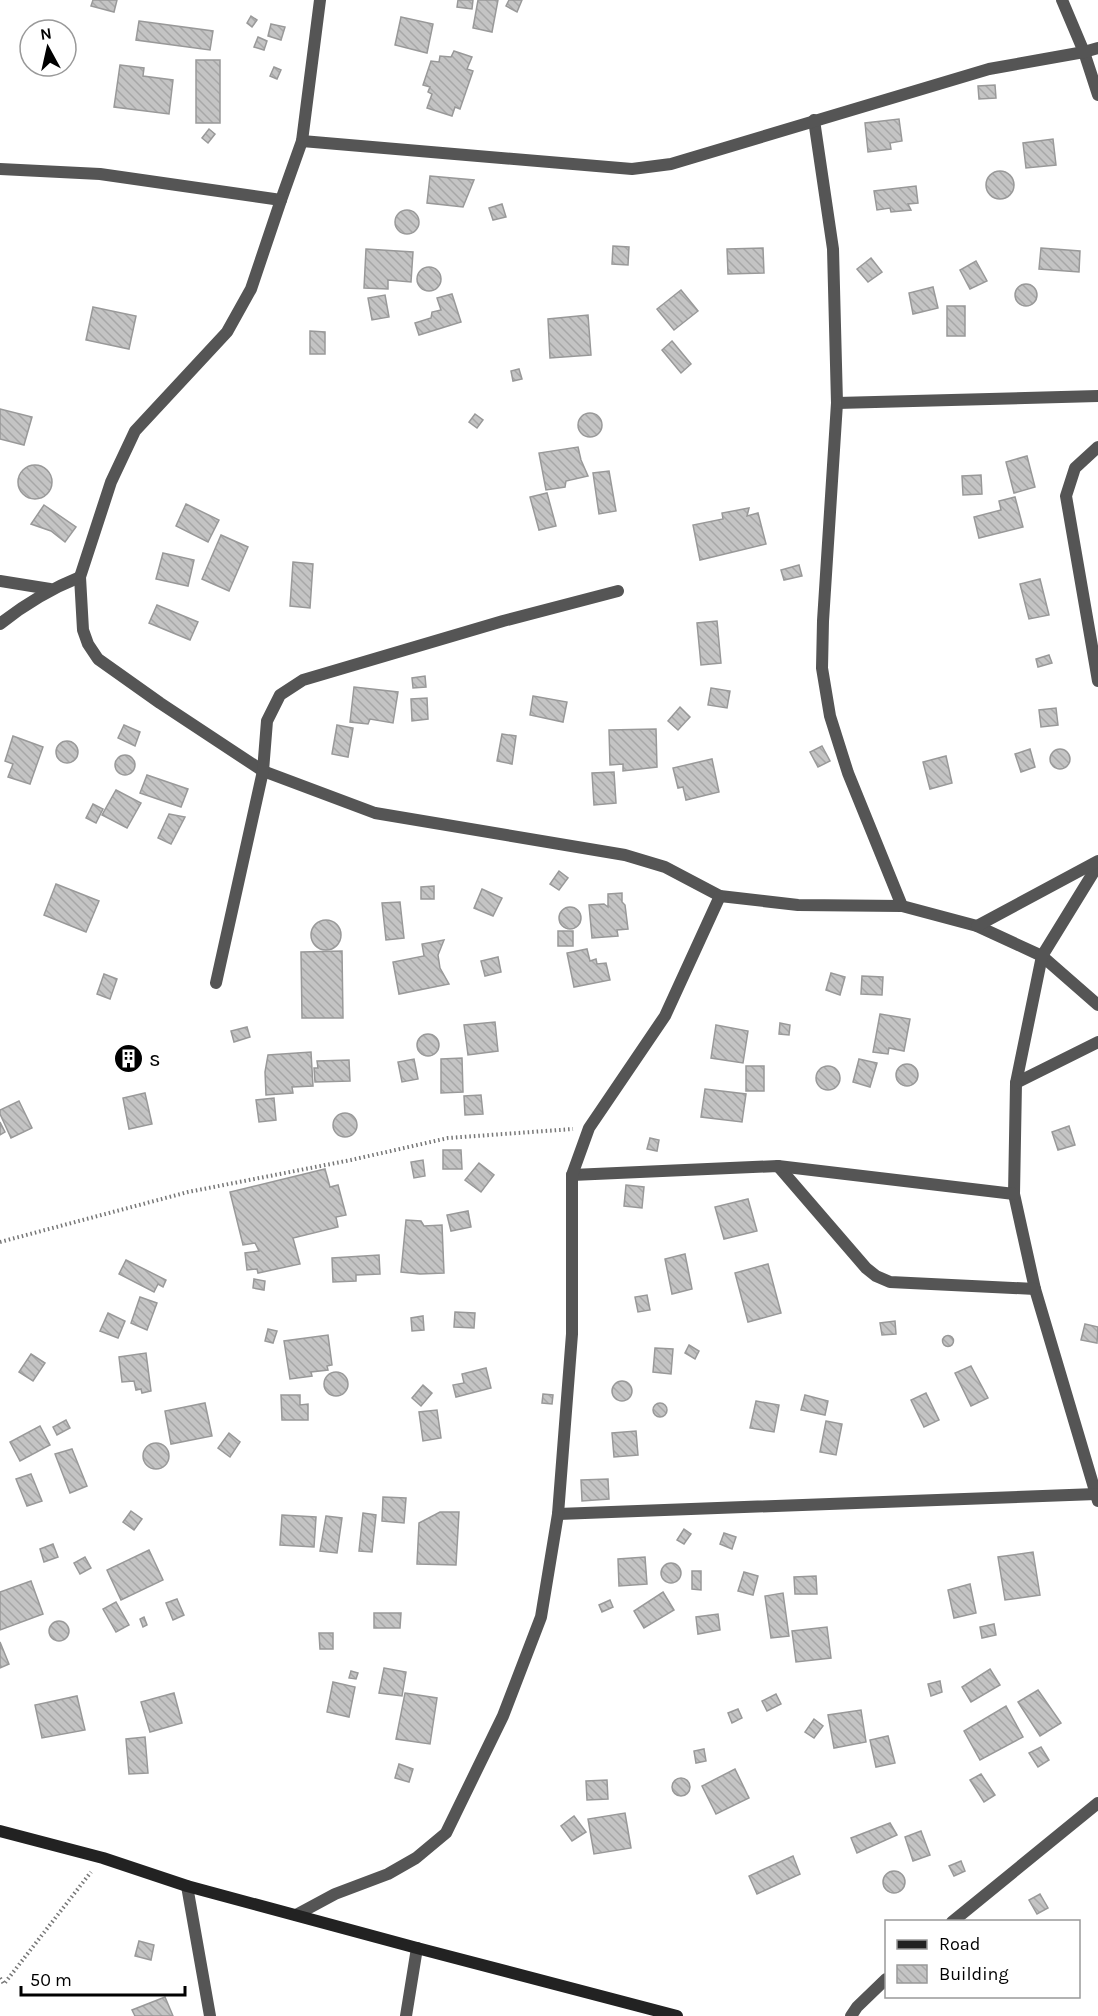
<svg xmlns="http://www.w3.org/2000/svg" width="1098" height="2016" viewBox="0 0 1098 2016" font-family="Karla,sans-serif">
<defs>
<pattern id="building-back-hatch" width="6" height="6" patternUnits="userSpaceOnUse" patternTransform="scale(1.5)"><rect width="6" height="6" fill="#c4c4c4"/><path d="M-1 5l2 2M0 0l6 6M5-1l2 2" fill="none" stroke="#a7a7a7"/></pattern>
</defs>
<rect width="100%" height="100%" fill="#fff"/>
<g fill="url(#building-back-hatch)" stroke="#999" stroke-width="1.5">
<polygon points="93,0 117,0 114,12 91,6"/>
<polygon points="458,0 473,0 472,9 457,7"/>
<polygon points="478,0 498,0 492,32 473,28"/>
<polygon points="509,0 522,0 517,12 506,6"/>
<polygon points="251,16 257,20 252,27 247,23"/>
<polygon points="401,17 433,24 427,53 395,45"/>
<polygon points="139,21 213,31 210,50 136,40"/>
<polygon points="271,24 285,27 281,40 268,36"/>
<polygon points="258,37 267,41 264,50 254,47"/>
<polygon points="454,51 472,57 467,69 473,71 460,109 455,107 452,116 427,108 432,94 428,92 430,87 423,85 431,61 439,62 440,56 451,57"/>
<rect x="196" y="60" width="24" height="63"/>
<polygon points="120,65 144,68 143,76 173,80 169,114 114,107"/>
<polygon points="274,67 281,70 277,79 270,76"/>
<polygon points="995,85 996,98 979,99 978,86"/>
<polygon points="899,119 902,141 890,143 891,149 868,152 865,123"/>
<polygon points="209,129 215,134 208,143 202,138"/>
<polygon points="1053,139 1056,165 1026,168 1023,143"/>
<circle cx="1000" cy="185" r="14"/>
<polygon points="430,176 474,180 463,207 427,203"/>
<polygon points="916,186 918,203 908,204 911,210 891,212 890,208 877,210 874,191"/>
<polygon points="502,204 506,217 493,220 489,208"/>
<circle cx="407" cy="222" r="12"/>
<polygon points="613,246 629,247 628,265 612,264"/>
<polygon points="763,248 764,273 728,274 727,249"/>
<polygon points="1041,248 1080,251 1079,272 1039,269"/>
<polygon points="366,249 413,252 411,282 388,280 388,289 364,288"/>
<polygon points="871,258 882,272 868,282 857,269"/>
<polygon points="976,261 987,281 970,289 960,270"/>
<circle cx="429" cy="279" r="12"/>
<circle cx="1026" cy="295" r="11"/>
<polygon points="933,287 938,308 913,314 909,293"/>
<polygon points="681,290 698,311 674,330 657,309"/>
<polygon points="452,294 461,322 419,335 415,323 431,318 432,312 441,310 437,298"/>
<polygon points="385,295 389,317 372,320 368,298"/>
<rect x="947" y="306" width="18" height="30"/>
<polygon points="93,307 136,316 129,349 86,340"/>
<polygon points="588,315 591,355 550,358 548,319"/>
<polygon points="310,331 325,332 325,354 310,354"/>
<polygon points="672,341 691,364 681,373 662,350"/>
<polygon points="519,369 522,379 513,381 511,371"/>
<polygon points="0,409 32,417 24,445 0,439"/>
<circle cx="590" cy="425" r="12"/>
<polygon points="475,414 483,420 477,428 469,422"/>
<polygon points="578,447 581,460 588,476 566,481 565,487 546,490 539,453"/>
<polygon points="1027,456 1035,487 1014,493 1006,462"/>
<circle cx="35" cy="482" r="17"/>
<polygon points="609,471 616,511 599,514 593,473"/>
<polygon points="981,475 982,494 963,495 962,476"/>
<polygon points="547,493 556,526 539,530 530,497"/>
<polygon points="1015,497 1023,527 979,538 974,517 1001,510 999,501"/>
<polygon points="186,504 219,520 208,542 176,526"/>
<polygon points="44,505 76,527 65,542 51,531 31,524"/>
<polygon points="749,508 747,516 758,513 766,544 700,560 693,525 723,519 722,513"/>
<polygon points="221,535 248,547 229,591 202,579"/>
<polygon points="163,553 194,560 188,586 156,579"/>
<polygon points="293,562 313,564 310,608 290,606"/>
<polygon points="799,565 802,576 784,580 781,570"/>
<polygon points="1040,579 1049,615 1029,619 1020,584"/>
<polygon points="157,605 198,622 190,640 149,623"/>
<polygon points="717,621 721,663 701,665 697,623"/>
<polygon points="1049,655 1052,663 1038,667 1036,659"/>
<polygon points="425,676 426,687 413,688 412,678"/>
<polygon points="354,687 398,692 393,723 370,719 368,724 350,722"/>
<polygon points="711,688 730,691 727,708 708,705"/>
<polygon points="533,696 567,702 563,722 530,715"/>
<polygon points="427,698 428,719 412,721 411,699"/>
<polygon points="680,707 690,717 678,730 668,721"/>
<polygon points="1056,708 1058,725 1041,727 1039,710"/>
<polygon points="124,725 140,732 135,746 118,738"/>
<polygon points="337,725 353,728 348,757 332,754"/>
<polygon points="656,729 657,767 623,771 623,764 610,765 609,730"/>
<polygon points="502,734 516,736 512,764 497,761"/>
<polygon points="13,736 43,747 30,784 8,777 13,764 5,761"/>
<circle cx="67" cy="752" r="11"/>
<polygon points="822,746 830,761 818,767 810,752"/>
<circle cx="1060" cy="759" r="10"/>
<polygon points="1030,749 1035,767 1021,772 1015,754"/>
<circle cx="125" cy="765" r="10"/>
<polygon points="946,756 952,783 930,789 923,762"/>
<polygon points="712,759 719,792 686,800 683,787 678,788 673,768"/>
<polygon points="614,772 616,803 594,805 592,773"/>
<polygon points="147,775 188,789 181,807 140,793"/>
<polygon points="116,790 141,803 127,828 102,815"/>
<polygon points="93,804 103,809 96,823 86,818"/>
<polygon points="169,814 185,817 171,844 158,838"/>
<polygon points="559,871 568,878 559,890 550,884"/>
<polygon points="56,884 99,901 86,932 44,915"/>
<polygon points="434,886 434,899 421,899 421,887"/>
<polygon points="482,889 502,898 493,916 474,908"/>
<polygon points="622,893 622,902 625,905 628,929 617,930 618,936 592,938 589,905 604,904 608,907 608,894"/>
<polygon points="400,902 404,938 386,940 382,903"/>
<circle cx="570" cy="918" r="11"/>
<circle cx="326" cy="935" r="15"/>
<rect x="558" y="931" width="15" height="15"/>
<polygon points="444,940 438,955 440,968 449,984 399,994 393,962 424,956 422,944"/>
<polygon points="587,949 590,961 596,959 597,964 606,963 610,980 574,987 567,953"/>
<polygon points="342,951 343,1018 302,1018 301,952"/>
<polygon points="498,957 501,972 485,976 481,961"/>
<polygon points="831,973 845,977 840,995 826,990"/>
<polygon points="104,974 117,979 110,999 97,994"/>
<polygon points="862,976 883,977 882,995 861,994"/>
<polygon points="880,1014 910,1019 904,1051 889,1048 888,1054 873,1052"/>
<polygon points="495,1022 498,1051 468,1055 464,1025"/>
<polygon points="780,1023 790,1025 789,1035 779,1034"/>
<polygon points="716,1025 748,1031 743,1063 711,1058"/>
<polygon points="247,1027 250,1037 234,1042 231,1031"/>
<circle cx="428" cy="1045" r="11"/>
<polygon points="122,1052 134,1052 134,1066 121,1066"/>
<polygon points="311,1052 313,1086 292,1087 293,1093 266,1095 265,1072 268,1055"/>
<polygon points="462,1058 463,1092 441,1093 441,1059"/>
<polygon points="414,1059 418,1079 402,1082 398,1062"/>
<polygon points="859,1059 877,1063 870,1087 853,1082"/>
<polygon points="349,1060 350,1081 315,1082 314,1068 318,1068 317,1061"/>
<circle cx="907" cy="1075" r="11"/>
<rect x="746" y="1066" width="18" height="25"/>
<circle cx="828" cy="1078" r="12"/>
<polygon points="705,1089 746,1094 742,1122 701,1117"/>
<polygon points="145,1093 152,1124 129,1129 123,1098"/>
<polygon points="481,1095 483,1114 465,1115 464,1096"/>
<polygon points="274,1098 276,1120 259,1122 256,1100"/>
<polygon points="19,1101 32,1128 11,1138 0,1114 0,1110"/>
<circle cx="345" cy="1125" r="12"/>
<polygon points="0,1122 5,1132 0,1135"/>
<polygon points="1069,1126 1075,1145 1058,1150 1052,1132"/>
<polygon points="650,1138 659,1140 657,1151 647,1149"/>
<polygon points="443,1150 461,1150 462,1169 443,1169"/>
<polygon points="423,1160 425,1176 414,1178 411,1162"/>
<polygon points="479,1163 494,1175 481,1192 465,1180"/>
<polygon points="325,1169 330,1187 338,1185 346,1215 336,1217 338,1227 293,1238 300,1264 258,1273 257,1269 247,1270 245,1253 259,1251 255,1243 243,1245 230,1192"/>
<polygon points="626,1185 644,1187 642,1208 624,1206"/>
<polygon points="748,1199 757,1231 724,1239 715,1207"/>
<polygon points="468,1211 471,1227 451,1231 447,1215"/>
<polygon points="406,1220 421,1221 424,1226 442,1225 444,1273 420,1274 401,1272"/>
<polygon points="685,1254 692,1289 672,1294 665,1259"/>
<polygon points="379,1255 380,1274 356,1275 356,1281 333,1282 332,1258"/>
<polygon points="126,1260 166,1280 163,1287 158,1284 154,1292 119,1274"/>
<polygon points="768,1264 781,1313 748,1322 735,1273"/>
<polygon points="254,1279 265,1281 264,1290 253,1288"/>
<polygon points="647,1295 650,1310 638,1312 635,1297"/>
<polygon points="140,1297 157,1303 147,1330 131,1323"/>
<polygon points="455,1312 475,1313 474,1328 454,1327"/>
<polygon points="108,1313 125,1321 118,1338 100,1331"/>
<polygon points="423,1316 424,1330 412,1331 411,1318"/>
<polygon points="895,1321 896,1334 882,1335 880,1323"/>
<polygon points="1085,1324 1098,1327 1097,1343 1081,1340"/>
<polygon points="268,1329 277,1331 273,1343 265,1341"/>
<polygon points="328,1335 332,1365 327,1366 328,1370 311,1372 312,1376 290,1379 284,1341"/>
<circle cx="948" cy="1341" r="5.5"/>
<polygon points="689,1345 699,1351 695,1359 685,1353"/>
<polygon points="655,1348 673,1349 671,1374 653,1372"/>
<polygon points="146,1353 151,1391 142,1393 141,1389 136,1390 134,1381 122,1382 119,1357"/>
<polygon points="31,1354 45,1363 33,1381 19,1372"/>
<polygon points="971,1366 988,1398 971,1406 955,1373"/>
<polygon points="486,1368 491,1388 456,1397 453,1385 464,1383 462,1374"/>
<circle cx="336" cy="1384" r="12"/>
<circle cx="622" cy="1391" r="10"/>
<polygon points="423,1385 432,1393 421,1406 412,1398"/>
<polygon points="926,1393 939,1420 924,1427 911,1400"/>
<polygon points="543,1394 553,1395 552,1404 542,1403"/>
<polygon points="281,1395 300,1395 300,1405 308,1404 308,1420 282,1420"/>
<polygon points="805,1395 828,1401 825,1415 801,1410"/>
<polygon points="756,1401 779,1405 774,1432 750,1428"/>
<circle cx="660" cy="1410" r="7"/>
<polygon points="205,1403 212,1436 171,1444 165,1411"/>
<polygon points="437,1410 441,1438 423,1441 419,1412"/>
<polygon points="66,1420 70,1428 57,1435 53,1427"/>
<polygon points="826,1421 842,1424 836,1455 820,1452"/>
<polygon points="40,1426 50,1445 20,1461 10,1442"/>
<polygon points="636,1431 638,1455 614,1457 612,1433"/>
<polygon points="229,1433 240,1442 230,1457 218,1448"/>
<circle cx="156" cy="1456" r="13"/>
<polygon points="72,1449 87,1486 70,1493 55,1454"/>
<polygon points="31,1474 42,1501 27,1506 16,1479"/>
<polygon points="608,1479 609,1499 582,1501 581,1480"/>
<polygon points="383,1497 406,1498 404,1523 382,1521"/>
<polygon points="131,1511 142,1519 134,1530 123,1522"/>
<polygon points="440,1512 459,1512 456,1565 417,1564 419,1523"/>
<polygon points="363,1513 376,1515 372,1552 359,1551"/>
<polygon points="282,1515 316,1517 314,1547 280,1545"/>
<polygon points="326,1516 342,1518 337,1553 320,1551"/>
<polygon points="684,1529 691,1534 684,1544 677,1540"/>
<polygon points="724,1533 736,1537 732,1549 720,1544"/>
<polygon points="53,1544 58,1557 44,1562 40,1549"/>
<polygon points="149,1550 163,1580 121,1600 107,1570"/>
<polygon points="1033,1552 1040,1595 1005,1600 998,1557"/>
<polygon points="85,1557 91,1568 80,1574 74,1563"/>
<polygon points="645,1557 647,1584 619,1586 618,1559"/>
<circle cx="671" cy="1573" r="10"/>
<polygon points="692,1571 701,1571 701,1590 692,1589"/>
<polygon points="744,1572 758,1576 753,1595 738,1591"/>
<polygon points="816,1576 817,1594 795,1594 794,1577"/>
<polygon points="31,1581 43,1614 0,1630 0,1592"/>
<polygon points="970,1584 976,1613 954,1618 948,1590"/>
<polygon points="663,1592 674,1610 644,1628 634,1611"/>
<polygon points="783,1593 789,1636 771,1638 765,1596"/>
<polygon points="177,1599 184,1615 173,1620 166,1603"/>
<polygon points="610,1600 613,1607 602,1612 599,1605"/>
<polygon points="116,1602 129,1625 116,1632 103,1609"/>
<polygon points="374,1613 401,1613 400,1628 374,1628"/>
<polygon points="718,1614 720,1630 698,1634 696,1617"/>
<polygon points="144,1617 147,1625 143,1627 140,1619"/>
<circle cx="59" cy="1631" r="10"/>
<polygon points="994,1624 996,1635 982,1638 980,1627"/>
<polygon points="827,1627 831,1658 796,1662 792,1631"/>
<polygon points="319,1633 333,1633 333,1649 320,1649"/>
<polygon points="0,1642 9,1664 0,1668"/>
<polygon points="384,1668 406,1672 402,1696 379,1693"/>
<polygon points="990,1669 1000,1685 971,1702 962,1687"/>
<polygon points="351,1671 358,1673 356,1679 349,1678"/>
<polygon points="940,1681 942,1692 931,1696 928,1684"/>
<polygon points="333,1682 355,1687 349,1717 327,1712"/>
<polygon points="1038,1690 1061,1723 1040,1736 1018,1702"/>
<polygon points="174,1693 182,1723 150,1732 141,1702"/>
<polygon points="405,1693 437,1698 430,1744 396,1739"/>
<polygon points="776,1694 781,1704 767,1711 762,1701"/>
<polygon points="77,1696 85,1730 42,1738 35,1705"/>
<polygon points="1006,1706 1023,1737 980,1760 964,1731"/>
<polygon points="738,1709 742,1718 732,1723 728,1713"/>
<polygon points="861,1710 866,1742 834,1748 828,1715"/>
<polygon points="814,1719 823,1726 814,1738 805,1732"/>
<polygon points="888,1736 895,1763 876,1767 870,1740"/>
<polygon points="145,1737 148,1773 129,1774 126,1739"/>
<polygon points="1041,1747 1049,1760 1038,1767 1029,1753"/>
<polygon points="704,1749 706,1761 696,1763 694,1751"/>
<polygon points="399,1764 413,1769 409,1782 395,1778"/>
<polygon points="735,1769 749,1798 716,1814 702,1786"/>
<polygon points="981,1774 995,1795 984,1802 970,1780"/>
<circle cx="681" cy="1787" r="9"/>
<polygon points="607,1780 608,1799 587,1800 586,1781"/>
<polygon points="625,1813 631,1848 594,1854 588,1819"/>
<polygon points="574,1816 586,1832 572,1841 561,1826"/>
<polygon points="890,1823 897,1835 857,1853 851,1838"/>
<polygon points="921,1831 930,1855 913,1861 905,1837"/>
<polygon points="793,1856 800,1874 757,1894 749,1876"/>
<polygon points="961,1861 965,1871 954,1876 949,1866"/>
<circle cx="894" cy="1882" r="11"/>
<polygon points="1040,1894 1048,1908 1037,1914 1029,1900"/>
<polygon points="139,1941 154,1945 151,1960 135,1956"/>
<polygon points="165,1997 173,2016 135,2016 132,2010"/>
</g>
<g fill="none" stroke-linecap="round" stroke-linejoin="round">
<g stroke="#777" stroke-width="4" stroke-dasharray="1.5 3" stroke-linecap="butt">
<polyline points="0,1242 188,1192 351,1160 448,1138 573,1129"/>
<polyline points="0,1978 4,1984 91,1872"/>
</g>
<g stroke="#555" stroke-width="12">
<polyline points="1062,0 1084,52 1098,95"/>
<polyline points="814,120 833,249 837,403 823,621 822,668 830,716 848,773 902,906"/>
<polyline points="302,141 632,169 671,164 989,69 1084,52 1098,48"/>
<polyline points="0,169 100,174 281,200 302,141 320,0"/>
<polyline points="281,200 251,289 227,332 135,431 111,482 80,577 83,630 88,644 98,659 160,703 263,771 375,813 625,855 665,867 720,896 798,905 902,906 977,926 1042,956 1098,1005"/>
<polyline points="837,403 1098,396"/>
<polyline points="1098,447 1075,468 1066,496 1098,681"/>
<polyline points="0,581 50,589"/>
<path d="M0,624C25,604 50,589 80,577"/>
<polyline points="1098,865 1042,956 1016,1083 1014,1194 1035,1289 1098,1501"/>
<polyline points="977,926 1098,861"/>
<polyline points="216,983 263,771 267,721 280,695 303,680 503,621 618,591"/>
<polyline points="1016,1083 1098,1042"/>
<polyline points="778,1166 866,1268 876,1276 890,1282 1035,1289"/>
<polyline points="572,1175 778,1166 1014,1194"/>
<polyline points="558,1514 1096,1494"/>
<polyline points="187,1886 210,2016"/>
<polyline points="296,1915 335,1894 388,1874 416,1858 446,1833 503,1716 541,1617 558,1514 572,1334 572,1175 589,1128 665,1016 720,896"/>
<polyline points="952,1922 1098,1803"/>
<polyline points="406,2016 417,1948"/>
<polyline points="851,2016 857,2007 886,1979"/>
</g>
<polyline stroke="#222" stroke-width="12" points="0,1831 103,1858 187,1886 417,1948 677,2016"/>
</g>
<defs>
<symbol id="building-disc" viewBox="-11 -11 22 22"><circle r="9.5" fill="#000" stroke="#fff"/><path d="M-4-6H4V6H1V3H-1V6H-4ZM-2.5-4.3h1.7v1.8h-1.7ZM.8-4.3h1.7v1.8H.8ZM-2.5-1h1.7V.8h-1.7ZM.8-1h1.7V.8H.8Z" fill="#fff"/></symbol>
</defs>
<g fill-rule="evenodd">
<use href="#building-disc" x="112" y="1042" width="33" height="33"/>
</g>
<g text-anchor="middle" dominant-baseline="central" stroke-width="6" stroke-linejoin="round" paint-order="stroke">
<g font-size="22" fill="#000" stroke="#fff" text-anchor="start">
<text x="149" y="1059">s</text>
</g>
</g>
<rect x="885" y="1920" width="195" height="78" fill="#ffffff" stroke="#999999" stroke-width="1.5"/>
<rect x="897" y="1940" width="30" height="9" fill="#222222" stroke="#999999" stroke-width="1.5"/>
<text x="939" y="1950" font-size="18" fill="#000000">Road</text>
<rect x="897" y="1965" width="30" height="18" fill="url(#building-back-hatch)" stroke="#999999" stroke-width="1.5"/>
<text x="939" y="1980" font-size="18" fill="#000000">Building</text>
<g transform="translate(48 48) rotate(352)"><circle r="28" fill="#ffffff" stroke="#999999" stroke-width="1.5"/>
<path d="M0-4.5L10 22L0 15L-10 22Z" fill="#000000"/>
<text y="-9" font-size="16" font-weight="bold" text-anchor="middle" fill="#000000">N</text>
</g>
<path d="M21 1986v9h164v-9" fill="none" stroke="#000000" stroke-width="3"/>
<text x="30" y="1986" font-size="18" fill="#000000" stroke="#ffffff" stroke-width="4.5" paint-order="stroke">50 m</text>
</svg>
